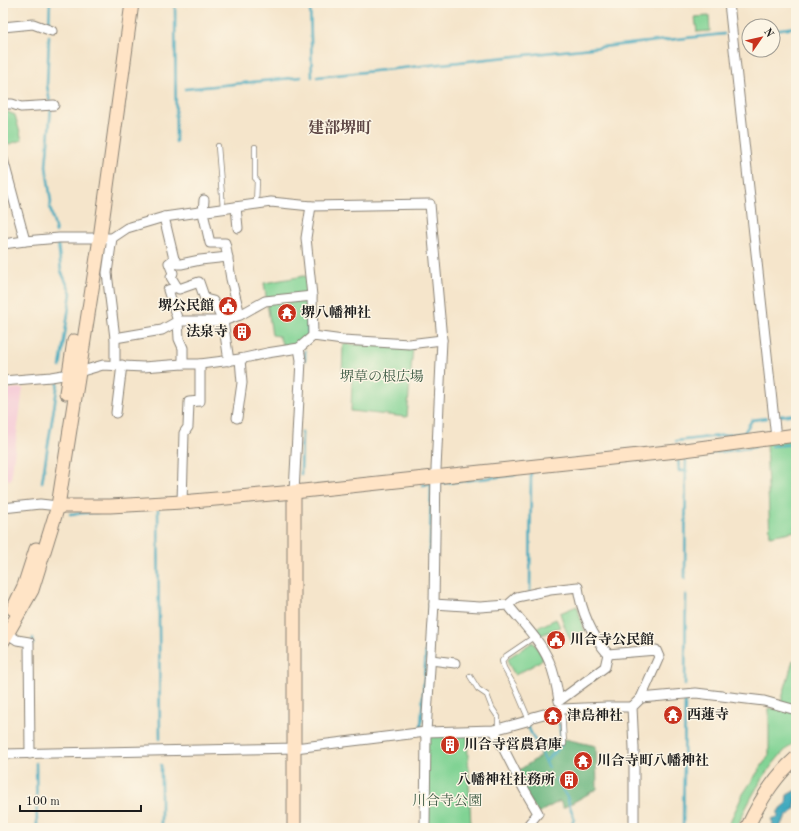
<svg xmlns="http://www.w3.org/2000/svg" width="799" height="831" viewBox="0 0 799 831" font-family="'Old Standard TT','Noto Serif JP',serif">
<rect width="100%" height="100%" fill="#fcf5e5"/>
<filter id="ink" filterUnits="userSpaceOnUse"><feTurbulence type="fractalNoise" baseFrequency=".025" numOctaves="2"/><feDisplacementMap in="SourceGraphic" scale="8" xChannelSelector="R" yChannelSelector="G"/><feConvolveMatrix kernelMatrix="1 2 1 2 8 2 1 2 1" color-interpolation-filters="sRGB"/></filter>
<filter id="wash" filterUnits="userSpaceOnUse"><feTurbulence type="fractalNoise" baseFrequency=".012" numOctaves="4" result="noise"/><feDisplacementMap in="SourceGraphic" scale="16" xChannelSelector="R" yChannelSelector="G"/><feGaussianBlur stdDeviation="0.9" result="paint"/><feColorMatrix in="noise" values="0 0 0 0 0 0 0 0 0 0 0 0 0 0 0 0 0 1.4 0 .05"/><feComposite in="paint" operator="in"/></filter>
<g filter="url(#wash)">
<rect width="100%" height="100%" fill="#f5e5cb"/>
<polygon fill="#f6cfd8" points="23,388 11,480 3,479 3,389"/>
<g fill="#81d394" stroke="#4e7858">
<polygon points="709,16 710,31 697,32 695,17"/>
<polygon points="3,110 15,115 22,140 3,146"/>
<polygon points="304,276 309,277 310,335 299,345 283,346 279,336 272,335 264,283"/>
<polygon points="343,344 413,347 407,417 351,411 352,380 342,378"/>
<polygon points="796,439 796,531 770,536 766,442"/>
<polygon points="577,606 583,627 585,631 571,641 565,628 560,613"/>
<polygon points="556,619 560,627 539,636 535,629"/>
<polygon points="533,642 544,658 534,665 515,675 509,665 508,658"/>
<path d="M793,660L796,662V741C771,759 748,800 737,828H727L743,794L769,755V708L779,709Z"/>
<polygon points="426,732 467,732 471,828 425,828"/>
</g>
<polygon fill="#68b57e" stroke="#42684d" points="565,739 596,746 597,789 563,808 560,801 538,813 513,774 539,757 541,747"/>
<polygon fill="#3ea8be" stroke="#2d626d" points="796,790 795,810 787,816 779,828 771,828 773,823 771,819 778,817 778,811 786,804 787,795"/>
<g fill="none" stroke-linecap="round" stroke-linejoin="round">
<g stroke="#3ea8be" stroke-width="2.5">
<polyline points="175,3 176,142"/>
<polyline points="310,3 312,77"/>
<polyline points="49,24 50,3"/>
<polyline points="773,30 796,27"/>
<polyline points="742,33 749,32"/>
<polyline points="49,36 47,85 50,103"/>
<polyline points="317,77 724,34"/>
<polyline points="185,89 301,77"/>
<polyline points="51,108 46,166 51,202 50,207 56,232"/>
<polyline points="58,243 61,271 71,293 60,367"/>
<polyline points="307,302 308,334"/>
<polyline points="305,360 305,351"/>
<polyline points="779,416 796,414"/>
<polyline points="676,441 744,433 752,420 767,418"/>
<polyline points="771,446 796,444"/>
<polyline points="678,457 679,471 687,471"/>
<polyline points="683,457 755,447"/>
<polyline points="301,474 302,432"/>
<polyline points="42,482 58,383"/>
<polyline points="444,483 515,475"/>
<polyline points="158,509 160,739"/>
<polyline points="70,514 99,512"/>
<polyline points="685,578 686,457"/>
<polyline points="530,592 531,473"/>
<polyline points="33,638 33,644"/>
<polyline points="685,685 686,595"/>
<polyline points="421,727 429,602 431,484 423,485"/>
<polyline points="528,727 549,768"/>
<polyline points="546,761 561,746 559,715"/>
<polyline points="36,763 37,828"/>
<polyline points="161,765 161,828"/>
<polyline points="556,779 567,797 574,819 570,828"/>
<polyline points="683,828 685,701"/>
</g>
</g>
</g>
<g filter="url(#ink)">
<g fill="none" stroke-linecap="round" stroke-linejoin="round">
<defs>
<g id="lane">
<polyline points="218,146 223,208"/>
<polyline points="255,147 255,178 257,180 256,204"/>
<polyline points="470,676 478,689 487,695 492,708 498,717 498,728"/>
<polyline points="562,709 564,744"/>
<polyline points="529,720 515,687 504,668 502,661 506,656 534,637"/>
</g>
<g id="street">
<polyline points="729,3 776,438"/>
<polyline points="3,27 33,24 52,31"/>
<polyline points="3,104 12,104 21,107 54,105"/>
<polyline points="3,159 25,241"/>
<polyline points="204,200 203,213 210,243 225,243 226,247 231,279 240,315"/>
<polyline points="311,206 306,238 312,296 313,336"/>
<polyline points="236,207 238,228"/>
<polyline points="164,217 174,259"/>
<polyline points="112,238 107,273 115,338 115,365"/>
<polyline points="3,244 25,241 59,238 112,238 127,228 164,217 271,202 311,206 430,204 442,340 436,469 434,604 426,732 425,828"/>
<polyline points="177,287 171,277 173,273 169,263 174,259 178,264 181,264 200,260 228,257"/>
<polyline points="115,338 162,330 178,321 223,321 240,315 265,301 312,296"/>
<polyline points="183,364 183,348 179,339 178,321 168,290 177,287 179,289 199,282 205,299 213,301 223,321 229,361"/>
<polyline points="79,372 103,365 143,367 183,364 200,364 240,359 267,353 299,348 313,336 343,340 409,344 442,340"/>
<polyline points="3,381 51,377 69,374"/>
<polyline points="116,413 122,365"/>
<polyline points="237,418 242,383 240,359"/>
<polyline points="294,492 301,360 299,348"/>
<polyline points="182,502 184,433 188,427 189,402 200,401 200,364"/>
<polyline points="3,508 40,504 58,506"/>
<path d="M434,604L480,607L508,605L517,597L550,590L578,587C581,611 592,636 608,654L656,650L659,657L641,698L632,707L634,748V828"/>
<path d="M508,605C522,623 540,640 549,661C555,674 557,687 559,701L605,667L608,654"/>
<polyline points="8,634 17,640 29,642 30,754"/>
<polyline points="431,660 455,663"/>
<polyline points="641,698 696,693 764,701 796,710"/>
<polyline points="494,730 524,789 538,813 529,824 530,828"/>
<polyline points="3,754 295,748 426,732 494,730 527,721 533,717 562,709 607,707 632,707"/>
</g>
<g id="secondary">
<polyline points="66,393 74,341"/>
<polyline points="58,506 110,506 182,502 294,492 677,451 796,435"/>
<polyline points="13,609 24,586 36,549"/>
<polyline points="3,641 32,590 58,506 100,238 132,3"/>
<polyline points="294,828 294,492"/>
<path d="M747,828C759,802 774,777 796,758"/>
</g>
</defs>
<use href="#lane" stroke="#888074" stroke-width="6"/>
<use href="#street" stroke="#888074" stroke-width="11"/>
<use href="#secondary" stroke="#888074" stroke-width="15"/>
<use href="#lane" stroke="#fff" stroke-width="4.5"/>
<use href="#street" stroke="#fff" stroke-width="9"/>
<use href="#secondary" stroke="#ffe4c6" stroke-width="13"/>
</g>
</g>
<defs>
<symbol id="civic-disc" viewBox="-11 -11 22 22"><circle r="9.5" fill="#c8321e" stroke="#fcf5e5"/><path d="M-.6-6.5H3V-4.5H.6V-3L4-1V1h2V6H-6V1h2V-1L-.6-3ZM-1.2 2.5V6h2.4V2.5Z" fill="#fff"/></symbol>
<symbol id="temple-disc" viewBox="-11 -11 22 22"><circle r="9.5" fill="#c8321e" stroke="#fcf5e5"/><path d="M0-6L5-2H3V0L6.5 2.5H4V6H1.5V3h-3V6H-4V2.5H-6.5L-3 0V-2H-5Z" fill="#fff"/></symbol>
<symbol id="building-disc" viewBox="-11 -11 22 22"><circle r="9.5" fill="#c8321e" stroke="#fcf5e5"/><path d="M-4-6H4V6H1V3H-1V6H-4ZM-2.5-4.3h1.7v1.8h-1.7ZM.8-4.3h1.7v1.8H.8ZM-2.5-1h1.7V.8h-1.7ZM.8-1h1.7V.8H.8Z" fill="#fff"/></symbol>
</defs>
<g fill-rule="evenodd">
<use href="#civic-disc" x="217" y="295" width="22" height="22"/>
<use href="#temple-disc" x="276" y="302" width="22" height="22"/>
<use href="#building-disc" x="231" y="321" width="22" height="22"/>
<use href="#civic-disc" x="545" y="629" width="22" height="22"/>
<use href="#temple-disc" x="662" y="704" width="22" height="22"/>
<use href="#temple-disc" x="542" y="705" width="22" height="22"/>
<use href="#building-disc" x="439" y="734" width="22" height="22"/>
<use href="#temple-disc" x="572" y="750" width="22" height="22"/>
<use href="#building-disc" x="558" y="769" width="22" height="22"/>
</g>
<g text-anchor="middle" dominant-baseline="central" stroke-width="3" stroke-linejoin="round" paint-order="stroke">
<g font-size="14" font-weight="bold" fill="#1c1c1c" stroke="#fcf5e5" text-anchor="start">
<text x="214" y="306" text-anchor="end">堺公民館</text>
<text x="301" y="313">堺八幡神社</text>
<text x="228" y="332" text-anchor="end">法泉寺</text>
<text x="570" y="640">川合寺公民館</text>
<text x="687" y="715">西蓮寺</text>
<text x="567" y="716">津島神社</text>
<text x="464" y="745">川合寺営農倉庫</text>
<text x="597" y="761">川合寺町八幡神社</text>
<text x="555" y="780" text-anchor="end">八幡神社社務所</text>
</g>
<g font-size="14" fill="#3f5c46" stroke="#fcf5e5">
<text x="382" y="377">堺草の根広場</text>
<text x="447" y="801">川合寺公園</text>
</g>
<g font-size="16" font-weight="bold" fill="#5e4745" stroke="#fcf5e5">
<text x="340" y="129">建部堺町</text>
</g>
</g>
<rect width="799" height="831" fill="none" stroke="#fcf5e5" stroke-width="16"/>
<g transform="translate(761 38) rotate(56)"><circle r="19" fill="#fcf5e5" stroke="#a29e95"/>
<path d="M0-3L7 15L0 10L-7 15Z" fill="#c8321e"/>
<text y="-6" font-size="11" font-weight="bold" text-anchor="middle" fill="#1c1c1c">N</text>
</g>
<path d="M20 805v6h121v-6" fill="none" stroke="#1c1c1c" stroke-width="2"/>
<text x="26" y="805" font-size="12" fill="#1c1c1c" stroke="#fcf5e5" stroke-width="3" paint-order="stroke">100 m</text>
</svg>
